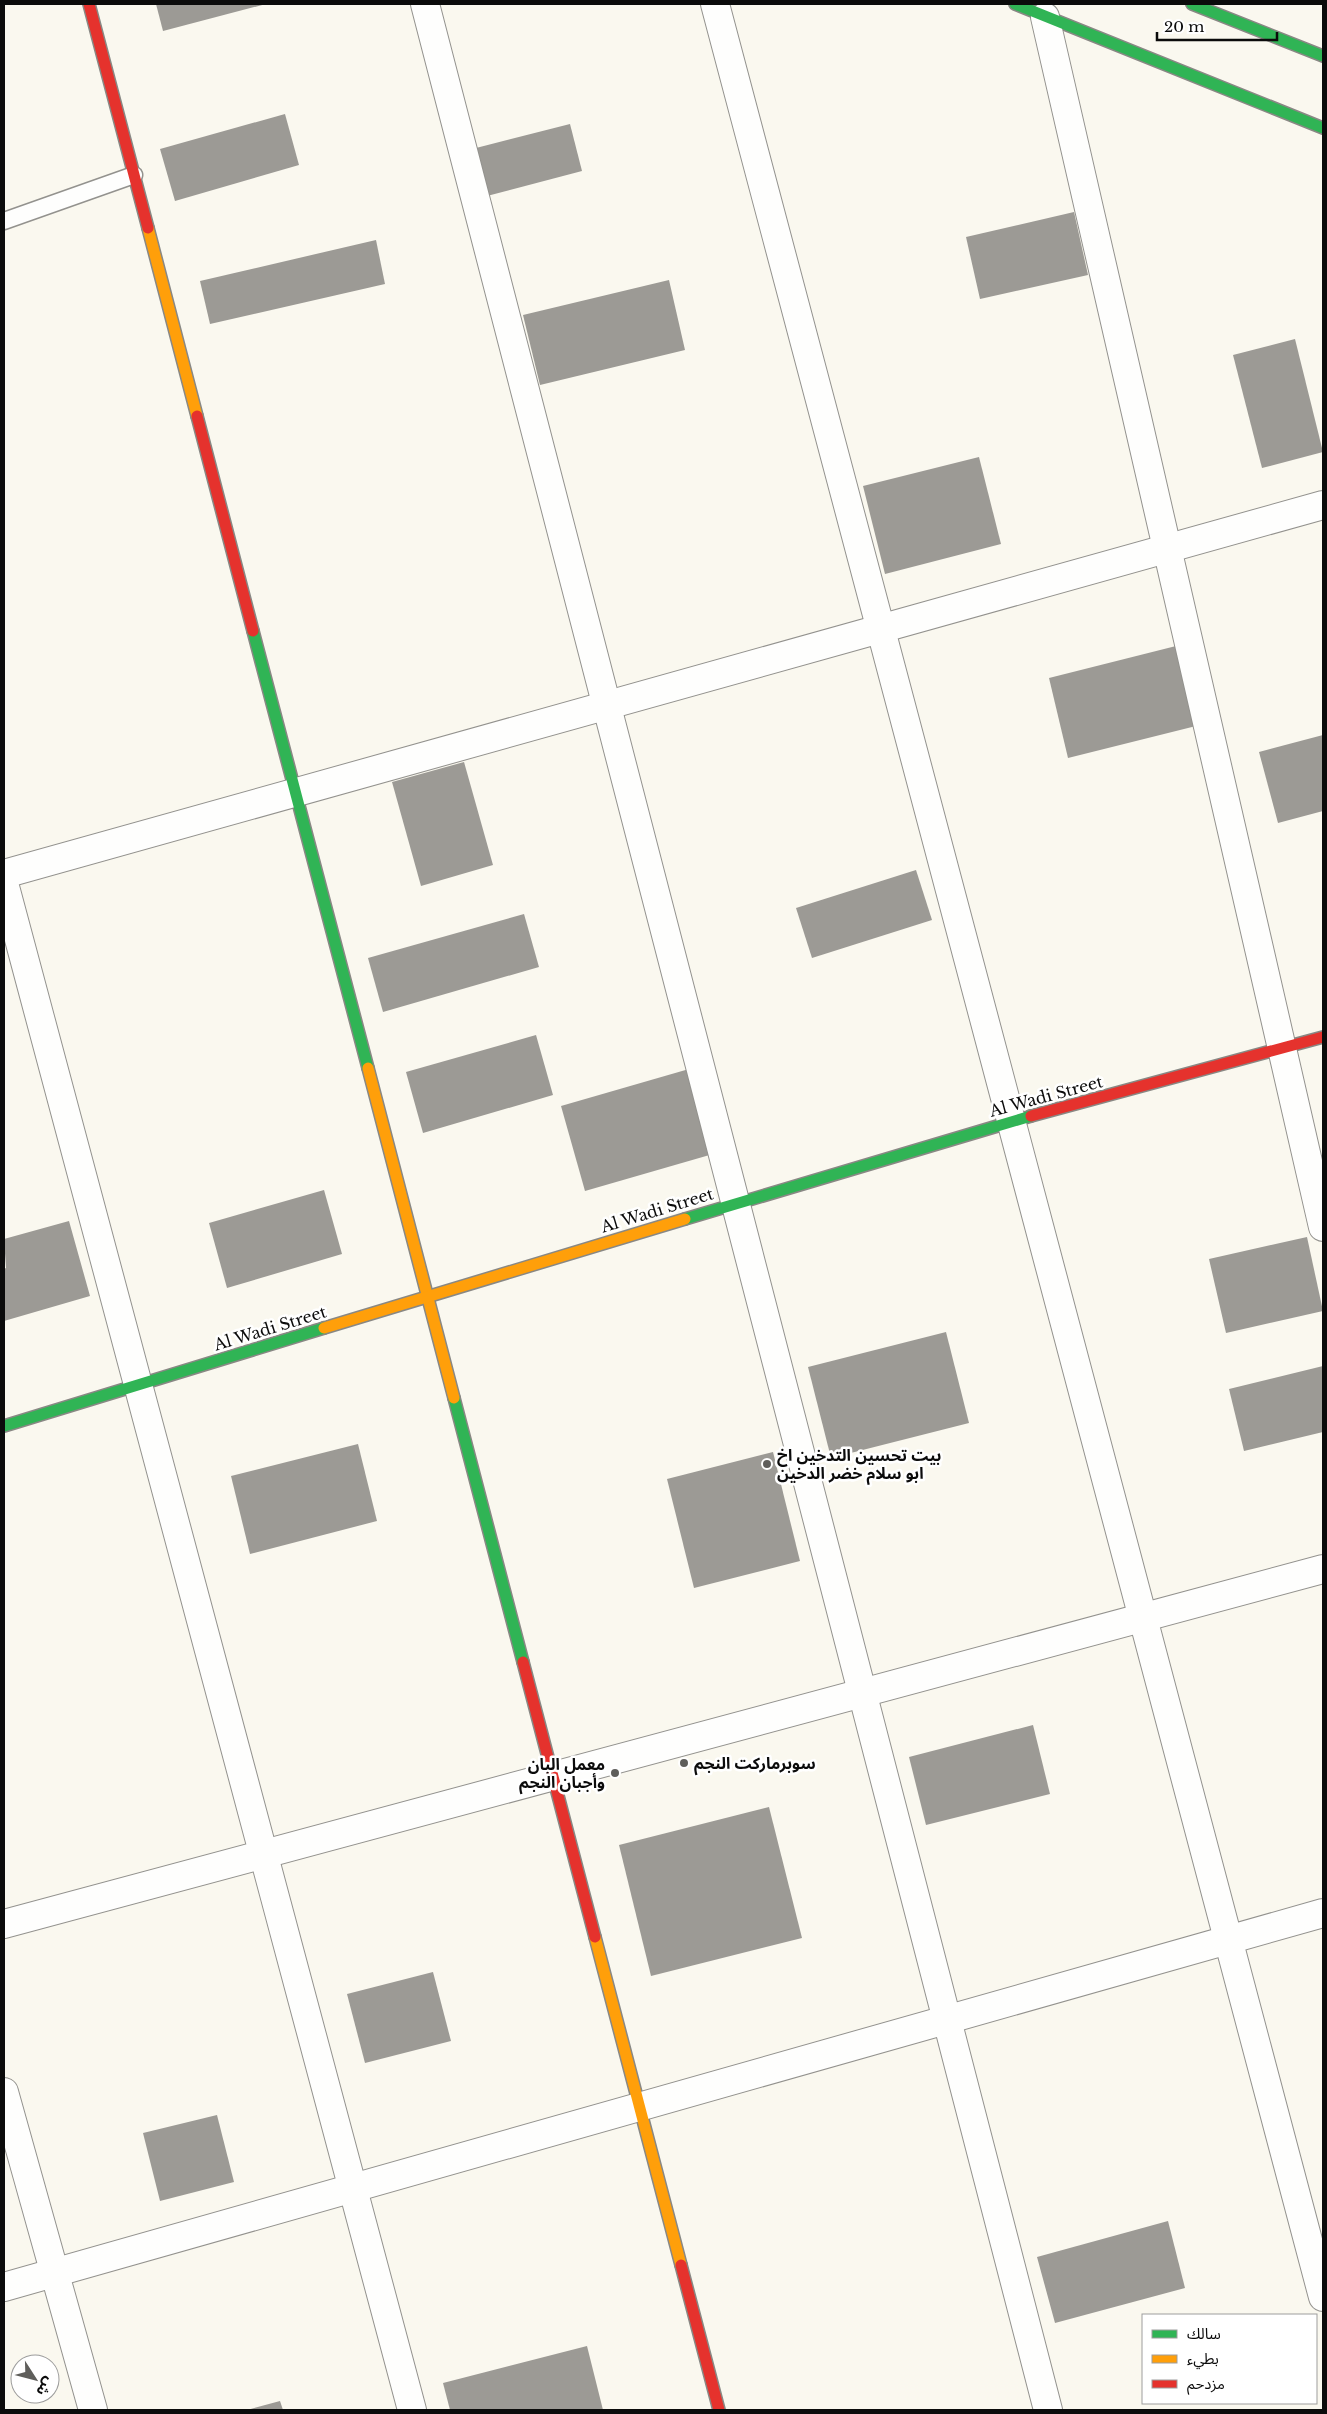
<svg xmlns="http://www.w3.org/2000/svg" width="1327" height="2414" viewBox="0 0 1327 2414" font-family="'Libre Baskerville','Noto Sans Arabic',serif">
<rect width="100%" height="100%" fill="#faf8ef"/>
<g fill="#9c9a95">
<polygon points="156,4 266,4 163,31"/>
<polygon points="285,114 299,165 175,201 160,149"/>
<polygon points="570,124 582,171 487,196 476,148"/>
<polygon points="1074,212 1088,275 980,299 966,237"/>
<polygon points="376,240 385,284 210,324 200,281"/>
<polygon points="669,280 685,350 540,385 523,315"/>
<polygon points="1295,339 1323,452 1262,468 1233,355"/>
<polygon points="979,457 1001,544 885,574 863,486"/>
<polygon points="1176,646 1196,726 1068,758 1049,678"/>
<polygon points="1323,735 1323,811 1278,823 1259,752"/>
<polygon points="464,762 493,865 421,886 392,782"/>
<polygon points="916,870 932,920 812,958 796,908"/>
<polygon points="524,914 539,967 383,1012 368,958"/>
<polygon points="536,1035 553,1095 423,1133 406,1072"/>
<polygon points="689,1069 713,1154 585,1191 561,1106"/>
<polygon points="324,1190 342,1254 227,1288 209,1223"/>
<polygon points="69,1221 90,1296 4,1321 4,1269 6,1268 4,1239"/>
<polygon points="1307,1237 1323,1311 1226,1333 1209,1259"/>
<polygon points="946,1332 969,1423 831,1458 808,1367"/>
<polygon points="1323,1366 1323,1432 1244,1451 1229,1389"/>
<polygon points="358,1444 377,1521 250,1554 231,1476"/>
<polygon points="773,1452 800,1561 694,1588 667,1479"/>
<polygon points="1033,1725 1050,1794 926,1825 909,1757"/>
<polygon points="769,1807 802,1938 651,1976 619,1845"/>
<polygon points="433,1972 451,2041 365,2063 347,1994"/>
<polygon points="217,2115 234,2182 160,2201 143,2133"/>
<polygon points="1168,2221 1185,2288 1055,2323 1037,2257"/>
<polygon points="587,2346 603,2410 450,2410 443,2383"/>
<polygon points="280,2401 283,2410 247,2410"/>
</g>
<g fill="none" stroke-linecap="round" stroke-linejoin="round">
<defs>
<polyline id="lane" points="4,221 134,175"/>
<g id="street">
<polyline points="425,4 1048,2410"/>
<polyline points="715,4 1323,2297"/>
<polyline points="1045,17 1323,1227"/>
<polyline points="4,874 1323,505"/>
<polyline points="4,883 412,2410"/>
<polyline points="4,1924 1323,1569"/>
<polyline points="4,2092 93,2410"/>
<polyline points="4,2287 1323,1913"/>
</g>
<g id="fast">
<polyline points="1015,4 1323,128"/>
<polyline points="1192,4 1323,56"/>
<polyline points="253,631 368,1068"/>
<polyline points="685,1219 1031,1116"/>
<polyline points="454,1398 523,1662"/>
<polyline points="4,1426 324,1328"/>
</g>
<g id="slow">
<polyline points="148,228 197,416"/>
<polyline points="368,1068 454,1398"/>
<polyline points="324,1328 685,1219"/>
<polyline points="595,1937 681,2265"/>
</g>
<g id="jam">
<polyline points="89,4 148,228"/>
<polyline points="197,416 253,631"/>
<polyline points="1031,1116 1323,1037"/>
<polyline points="523,1662 595,1937"/>
<polyline points="681,2265 719,2410"/>
</g>
</defs>
<use href="#lane" stroke="#93928e" stroke-width="19"/>
<use href="#street" stroke="#93928e" stroke-width="30"/>
<use href="#fast" stroke="#898884" stroke-width="14"/>
<use href="#slow" stroke="#898884" stroke-width="14"/>
<use href="#jam" stroke="#898884" stroke-width="14"/>
<use href="#lane" stroke="#fefefd" stroke-width="16"/>
<use href="#street" stroke="#fefefd" stroke-width="28"/>
<use href="#fast" stroke="#30b455" stroke-width="11"/>
<use href="#slow" stroke="#ff9f0a" stroke-width="11"/>
<use href="#jam" stroke="#e5322d" stroke-width="11"/>
</g>
<g fill="#5f5e5b" stroke="#fff" stroke-width="2">
<circle cx="767" cy="1464" r="5"/>
<circle cx="684" cy="1763" r="5"/>
<circle cx="615" cy="1773" r="5"/>
</g>
<g text-anchor="middle" dominant-baseline="central" stroke-width="5" stroke-linejoin="round" paint-order="stroke">
<g font-size="16" fill="#0b0b0b" stroke="#fff">
<text transform="translate(1046 1096) rotate(-15)">Al Wadi Street</text>
<text transform="translate(657 1210) rotate(-17)">Al Wadi Street</text>
<text transform="translate(270 1328) rotate(-17)">Al Wadi Street</text>
</g>
<g font-size="16" font-weight="bold" fill="#0b0b0b" stroke="#fff" text-anchor="start">
<text x="777" y="1455">بيت تحسين التدخين اخ<tspan x="777" dy="18">ابو سلام خضر الدخين</tspan></text>
<text x="694" y="1763">سوبرماركت النجم</text>
<text x="605" y="1764" text-anchor="end">معمل البان<tspan x="605" dy="18">وأجبان النجم</tspan></text>
</g>
</g>
<rect width="1327" height="2414" fill="none" stroke="#0b0b0b" stroke-width="10"/>
<rect x="1142" y="2314" width="175" height="90" fill="#ffffff" stroke="#9d9d9d"/>
<rect x="1152" y="2330" width="25" height="8" fill="#30b455" stroke="#9d9d9d"/>
<text x="1187" y="2339" font-size="15" fill="#0b0b0b">سالك</text>
<rect x="1152" y="2355" width="25" height="8" fill="#ff9f0a" stroke="#9d9d9d"/>
<text x="1187" y="2364" font-size="15" fill="#0b0b0b">بطيء</text>
<rect x="1152" y="2380" width="25" height="8" fill="#e5322d" stroke="#9d9d9d"/>
<text x="1187" y="2389" font-size="15" fill="#0b0b0b">مزدحم</text>
<g transform="translate(35 2379) rotate(126)"><circle r="24" fill="#ffffff" stroke="#9d9d9d"/>
<path d="M0-4L9 19L0 12L-9 19Z" fill="#5f5e5b"/>
<text y="-8" font-size="14" font-weight="bold" text-anchor="middle" fill="#0b0b0b">ش</text>
</g>
<path d="M1157 32v8h120v-8" fill="none" stroke="#0b0b0b" stroke-width="2.5"/>
<text x="1164" y="32" font-size="15" fill="#0b0b0b" stroke="#ffffff" stroke-width="4" paint-order="stroke">20 m</text>
</svg>
